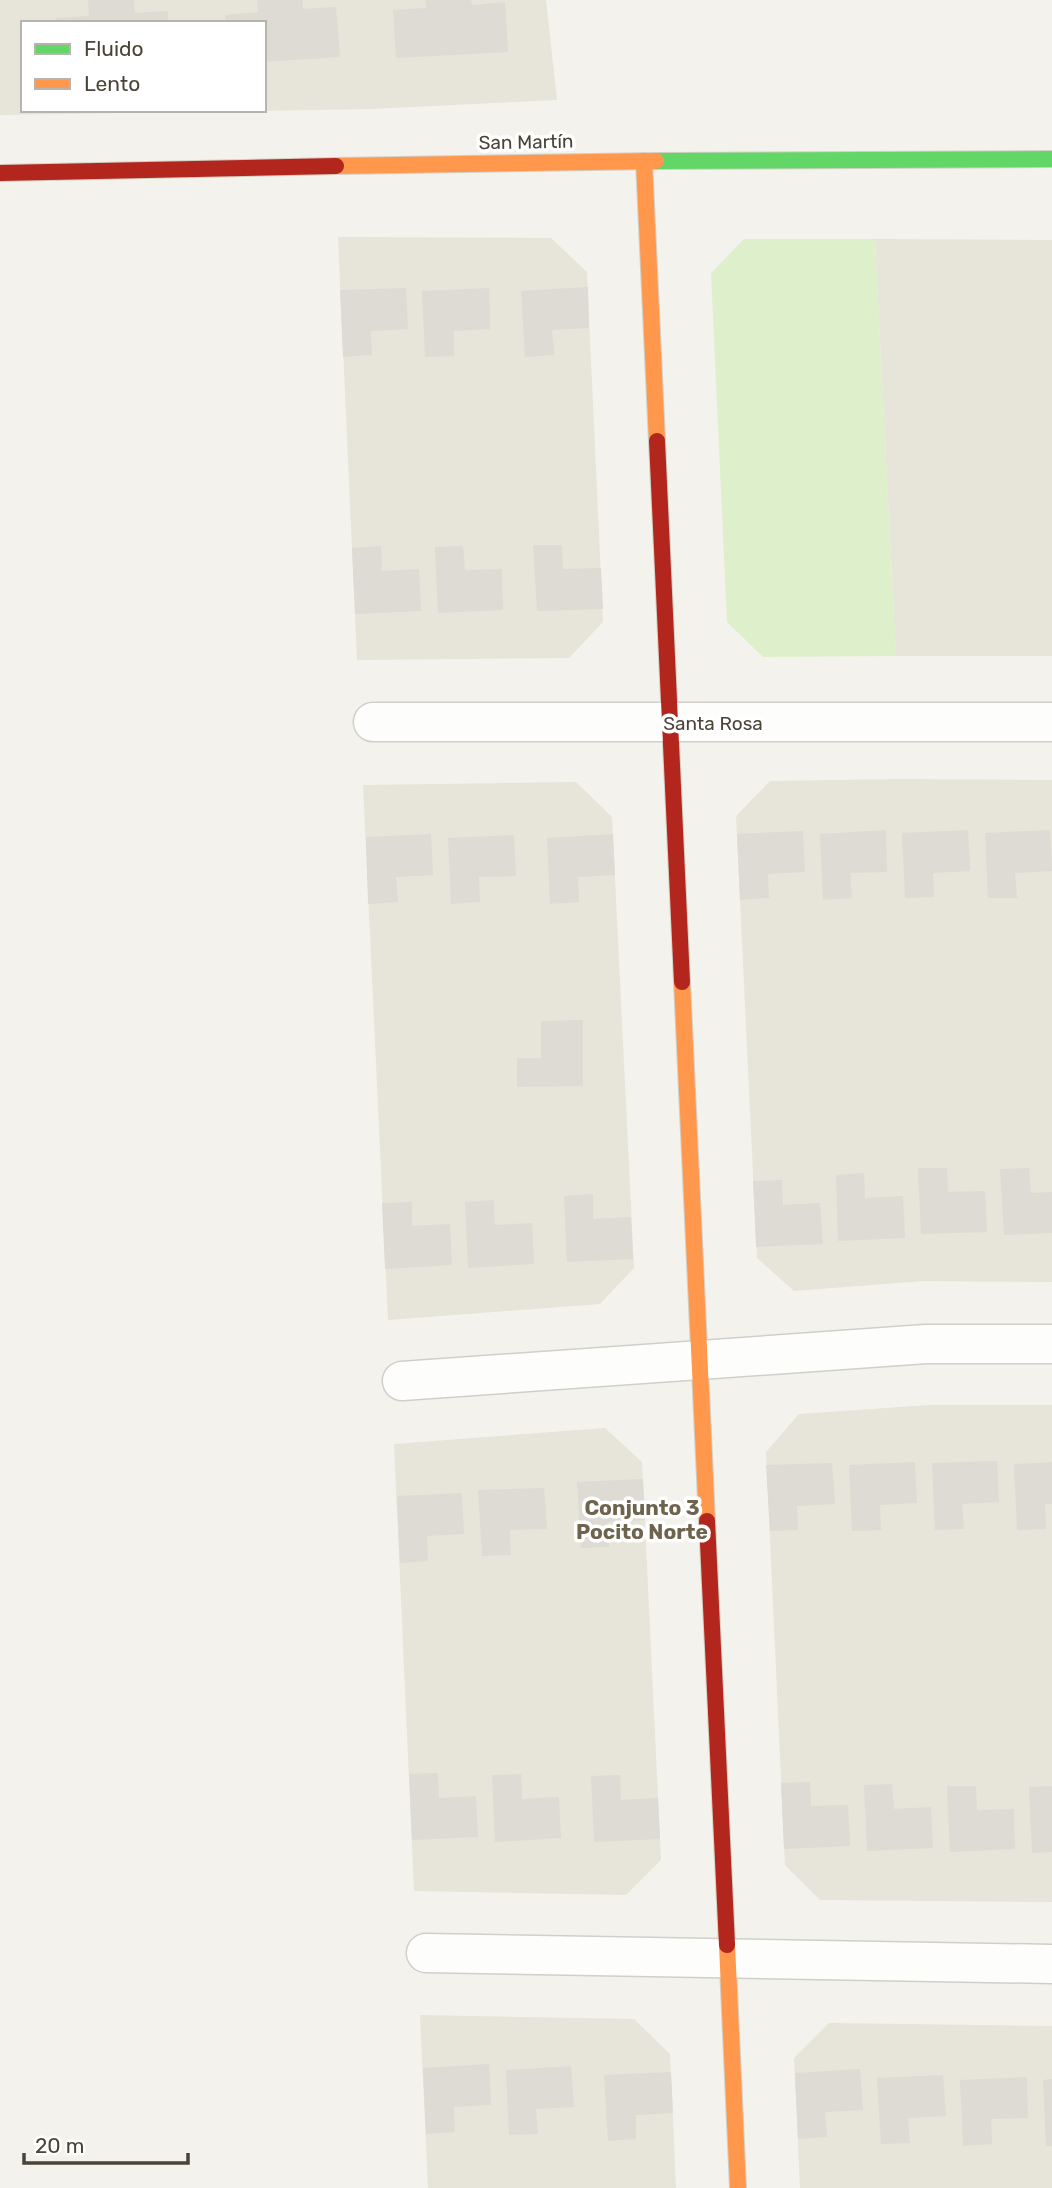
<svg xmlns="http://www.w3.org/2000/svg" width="1052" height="2188" viewBox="0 0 1052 2188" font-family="Rubik,sans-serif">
<rect width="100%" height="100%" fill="#f3f2ec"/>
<g fill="#e7e4d9" fill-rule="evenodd">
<path d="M0,0H546L557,100L371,109L0,115ZM23,23H264V110H23Z"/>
<polygon points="338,237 551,238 587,272 603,622 569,658 357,660"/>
<polygon points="875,239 1052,240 1052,656 896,656"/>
<polygon points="900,779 1052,780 1052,1282 923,1281 794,1291 757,1258 736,816 770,781"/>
<polygon points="576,782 612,817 634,1268 600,1304 388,1320 363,785"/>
<polygon points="929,1405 1052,1405 1052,1902 820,1900 785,1865 766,1452 799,1414"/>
<polygon points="605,1428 642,1462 661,1860 626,1895 414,1891 394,1444"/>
<polygon points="420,2015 634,2019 670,2054 676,2188 428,2188"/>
<polygon points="829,2023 1052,2026 1052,2188 800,2188 794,2058"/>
</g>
<polygon fill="#deefcb" points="744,239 875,239 896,656 763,657 727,622 711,273"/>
<g fill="#dddbd4">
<polygon points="88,0 134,0 135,13 168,11 168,23 57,23 56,18 89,16"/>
<polygon points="257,0 303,0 303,9 336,7 340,57 264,62 264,23 226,23 225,15 258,12"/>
<polygon points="425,0 471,0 472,5 505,2 508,52 396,58 393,10 426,8"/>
<polygon points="588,287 589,328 552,330 554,355 525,357 521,291"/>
<polygon points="406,288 408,329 371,331 372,355 343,357 340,290"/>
<polygon points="489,288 490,329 454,331 454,356 425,357 422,291"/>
<polygon points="533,545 562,545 563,569 601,568 603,609 537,611"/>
<polygon points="381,546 382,571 419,569 421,611 355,614 352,548"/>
<polygon points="463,546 465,570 502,569 503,610 438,613 435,547"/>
<polygon points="886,830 887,872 850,873 852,898 823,900 820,834"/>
<polygon points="968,830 970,871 933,873 934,897 905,898 902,833"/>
<polygon points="1050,830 1052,871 1015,873 1017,898 988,898 985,833"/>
<polygon points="803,831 805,872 768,874 769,898 740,900 737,834"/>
<polygon points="431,834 433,875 396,877 398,902 368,904 366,837"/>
<polygon points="613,834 615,875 578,877 579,902 550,904 547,838"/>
<polygon points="514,835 516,876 479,877 480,902 451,904 448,838"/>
<polygon points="583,1020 583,1086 517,1087 517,1058 541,1058 541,1021"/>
<polygon points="918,1168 947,1168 948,1192 985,1191 987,1232 921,1234"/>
<polygon points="1029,1168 1031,1193 1052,1192 1052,1233 1004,1235 1000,1169"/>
<polygon points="864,1173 865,1198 903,1196 905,1238 838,1241 836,1175"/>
<polygon points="782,1180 783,1205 820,1203 823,1244 756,1247 753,1181"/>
<polygon points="593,1194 593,1219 631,1217 633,1259 567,1262 564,1196"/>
<polygon points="494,1200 495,1225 532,1223 534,1264 468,1268 465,1202"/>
<polygon points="412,1202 412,1226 450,1224 452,1265 385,1269 382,1203"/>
<polygon points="997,1461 999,1502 962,1504 964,1529 935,1530 932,1463"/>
<polygon points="915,1462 917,1503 880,1505 881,1530 852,1531 849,1465"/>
<polygon points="1052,1462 1052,1504 1045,1504 1046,1529 1017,1530 1014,1464"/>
<polygon points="832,1463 835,1504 797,1506 798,1530 770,1531 766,1465"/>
<polygon points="643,1479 645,1520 608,1522 609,1547 581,1548 577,1482"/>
<polygon points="544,1488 547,1529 510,1530 511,1555 482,1556 478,1490"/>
<polygon points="462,1493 464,1534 427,1536 428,1561 400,1563 397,1496"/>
<polygon points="438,1773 439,1798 476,1796 478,1837 412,1840 409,1774"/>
<polygon points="521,1774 522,1799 559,1797 561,1838 495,1842 492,1775"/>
<polygon points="620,1775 621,1800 658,1798 660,1839 594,1842 591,1776"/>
<polygon points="810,1782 811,1806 848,1805 850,1846 784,1849 781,1783"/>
<polygon points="892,1784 894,1809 931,1807 933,1848 867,1851 864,1785"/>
<polygon points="947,1786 976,1786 977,1810 1014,1809 1015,1849 950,1852"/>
<polygon points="1052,1786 1052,1852 1032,1853 1029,1787"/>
<polygon points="489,2064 491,2105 454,2107 455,2132 426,2134 423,2068"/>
<polygon points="571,2066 574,2107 536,2109 538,2134 509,2135 506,2070"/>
<polygon points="860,2069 863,2110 825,2112 827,2137 798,2139 795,2073"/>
<polygon points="671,2072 673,2113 636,2115 636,2139 608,2141 604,2075"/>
<polygon points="943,2075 946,2116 908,2118 910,2143 881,2144 877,2078"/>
<polygon points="1027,2077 1028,2118 991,2119 992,2144 963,2146 960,2080"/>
<polygon points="1052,2079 1052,2146 1046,2146 1043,2080"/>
</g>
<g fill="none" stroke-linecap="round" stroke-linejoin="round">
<defs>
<g id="street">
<polyline points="373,722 1052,722"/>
<polyline points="402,1381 926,1344 1052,1344"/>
<polyline points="426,1953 1052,1964"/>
</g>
<polyline id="fast" points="656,161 1052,159"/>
<g id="slow">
<polyline points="644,161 657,441"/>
<polyline points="336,166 656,161"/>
<polyline points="682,982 707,1521"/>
<polyline points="727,1945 738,2188"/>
</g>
<g id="jam">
<polyline points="0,173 336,166"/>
<polyline points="657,441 682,982"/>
<polyline points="707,1521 727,1945"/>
</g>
</defs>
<use href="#street" stroke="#d1cfc9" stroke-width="41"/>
<use href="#fast" stroke="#d3d0c3" stroke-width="18"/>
<use href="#slow" stroke="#d3d0c3" stroke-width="18"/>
<use href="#jam" stroke="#d3d0c3" stroke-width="18"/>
<use href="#street" stroke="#fdfdfc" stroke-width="38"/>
<use href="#fast" stroke="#63d668" stroke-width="16"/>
<use href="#slow" stroke="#ff974d" stroke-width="16"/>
<use href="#jam" stroke="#b3261e" stroke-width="16"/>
</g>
<g text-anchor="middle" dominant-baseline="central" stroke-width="7" stroke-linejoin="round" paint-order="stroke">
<g font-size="19" fill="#4a4437" stroke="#fff">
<text transform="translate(526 142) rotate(-1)">San Martín</text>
<text x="713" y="723">Santa Rosa</text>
</g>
<g font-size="21" font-weight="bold" fill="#6e634d" stroke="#fff">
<text x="642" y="1507">Conjunto 3<tspan x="642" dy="24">Pocito Norte</tspan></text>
</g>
</g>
<rect x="21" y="21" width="245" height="91" fill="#ffffff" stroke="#b7b4af" stroke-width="2"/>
<rect x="35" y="44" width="35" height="10" fill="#63d668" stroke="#b7b4af" stroke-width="2"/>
<text x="84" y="56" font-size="21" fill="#4a4437">Fluido</text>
<rect x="35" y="79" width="35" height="10" fill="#ff974d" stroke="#b7b4af" stroke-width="2"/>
<text x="84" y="91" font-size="21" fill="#4a4437">Lento</text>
<path d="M24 2153v10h164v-10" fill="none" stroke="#4a4437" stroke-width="3.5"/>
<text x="35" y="2153" font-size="21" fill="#4a4437" stroke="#ffffff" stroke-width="5" paint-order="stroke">20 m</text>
</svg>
